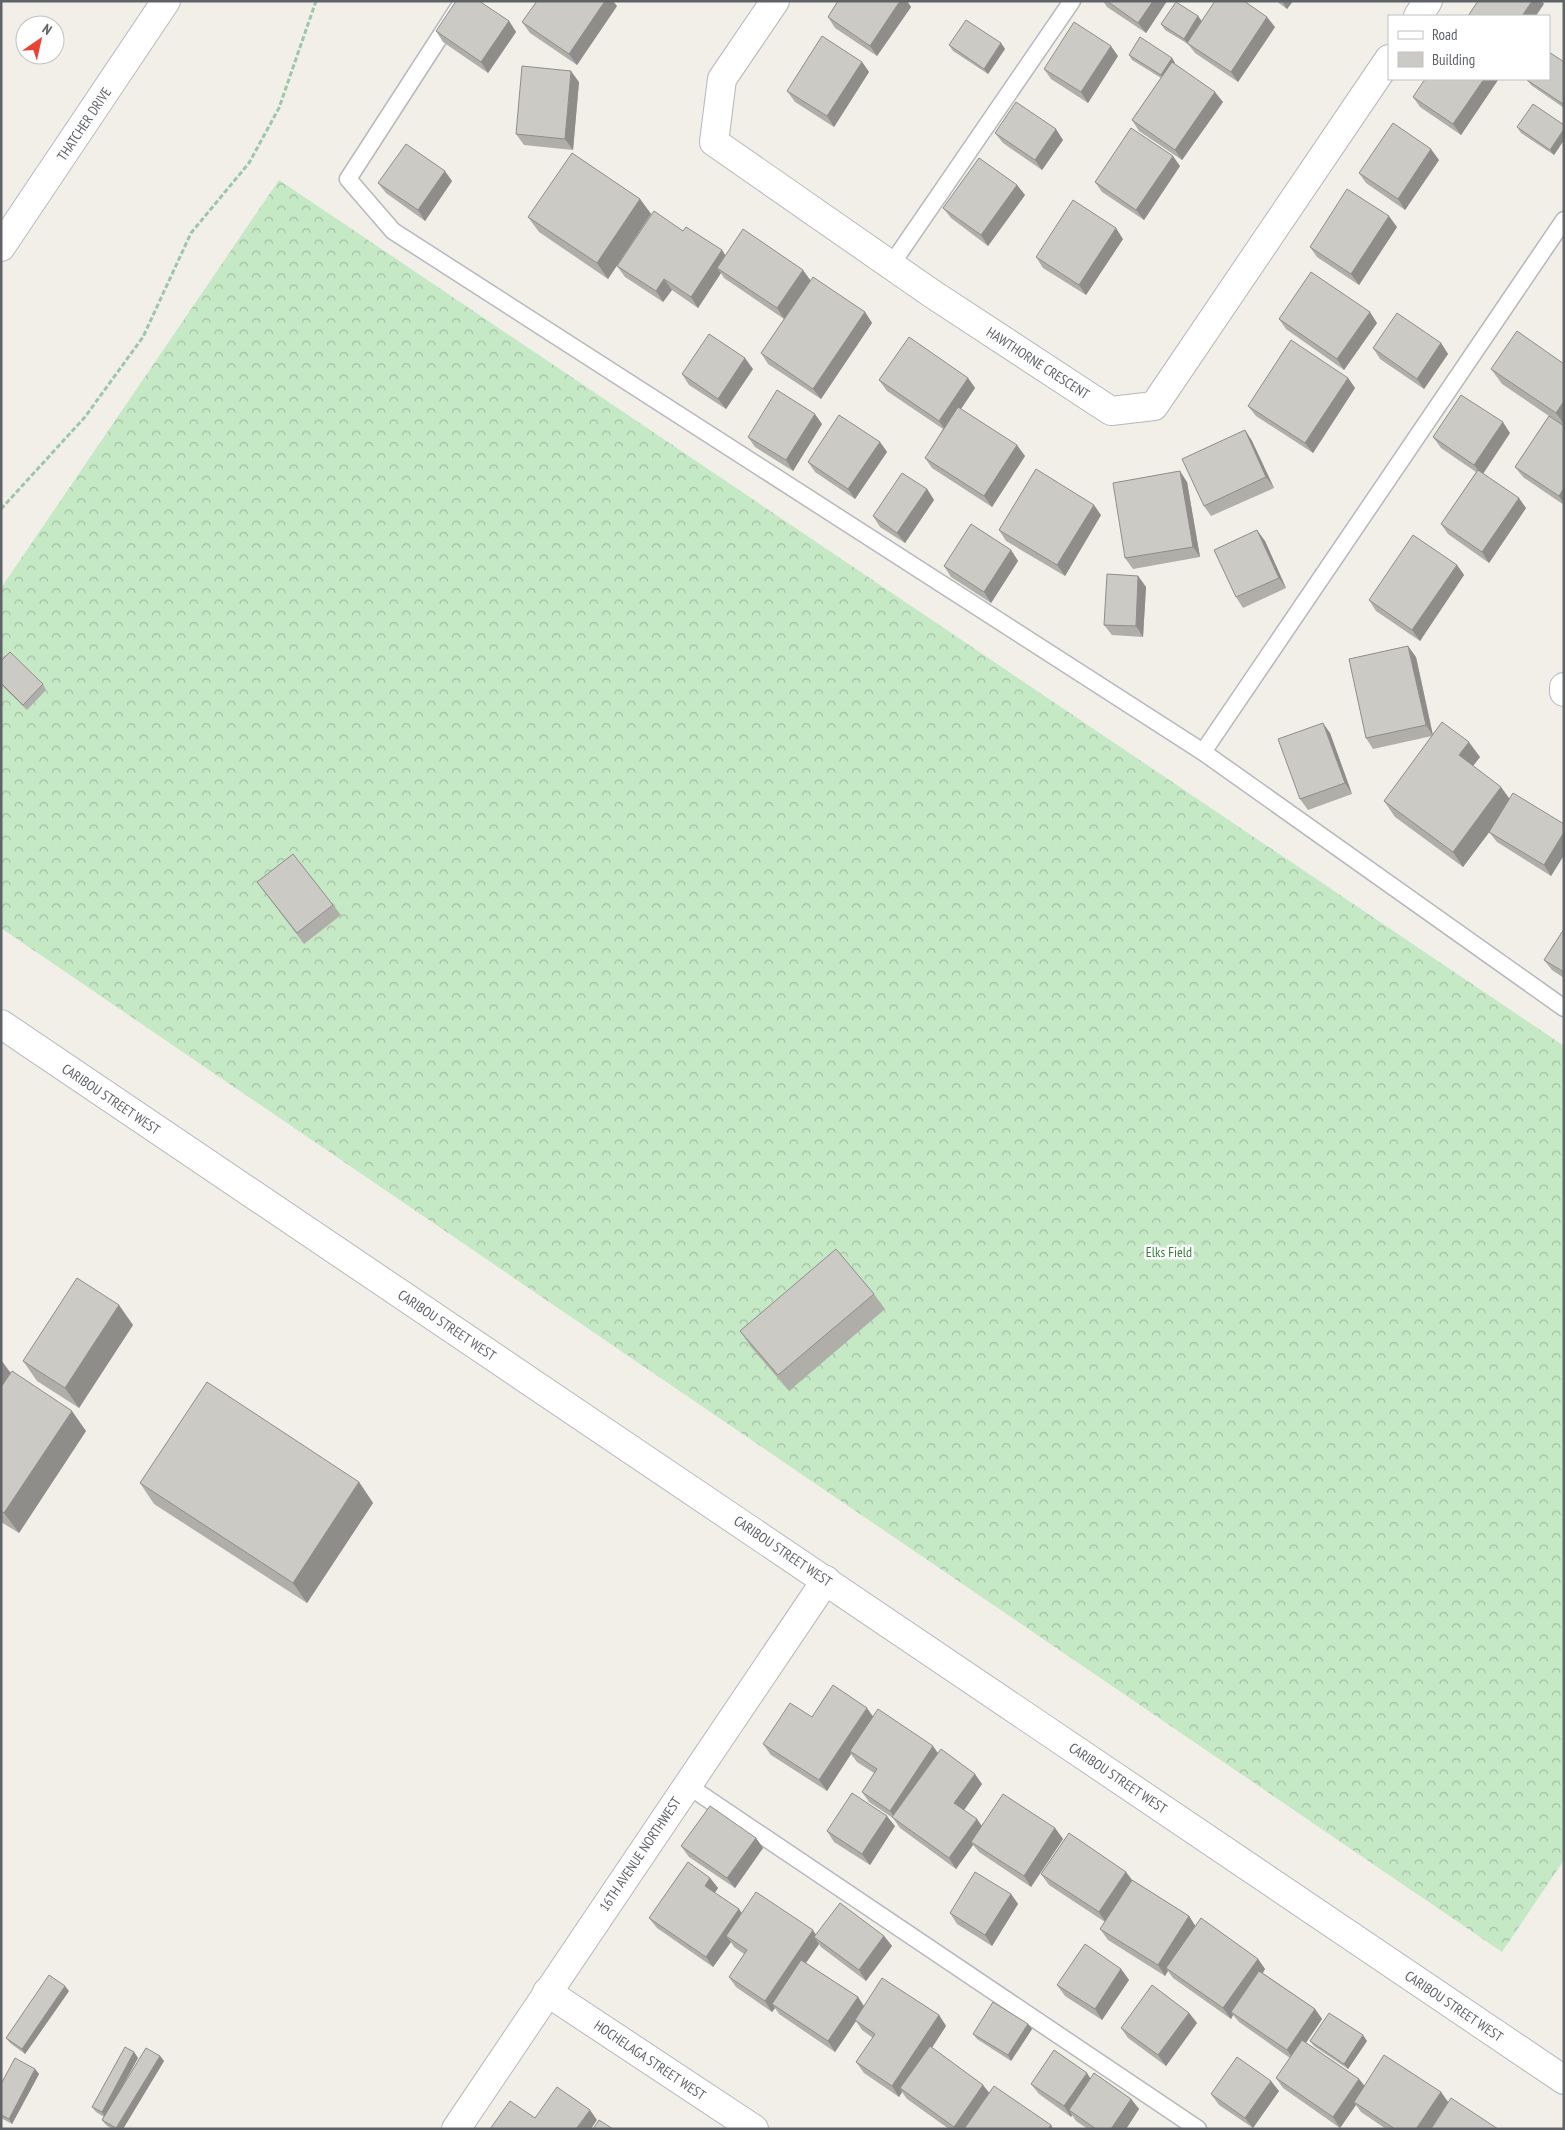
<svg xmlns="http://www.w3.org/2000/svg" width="1565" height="2130" viewBox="0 0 1565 2130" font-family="'PT Sans Narrow',sans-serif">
<defs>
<pattern id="forest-crowns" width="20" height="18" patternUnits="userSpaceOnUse" patternTransform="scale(1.25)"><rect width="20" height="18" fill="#c5e8c5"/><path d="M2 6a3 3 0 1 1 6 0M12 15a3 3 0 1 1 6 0" fill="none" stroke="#a3c0a4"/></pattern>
</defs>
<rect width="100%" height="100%" fill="#f1efe8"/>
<polygon fill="url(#forest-crowns)" points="279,180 1564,1046 1564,1860 1502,1952 1,928 1,588"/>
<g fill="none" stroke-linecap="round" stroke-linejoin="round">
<defs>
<g id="lane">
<polyline points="463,1 348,179 393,231 1203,752 1564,1008"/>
<polyline points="891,265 1072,1"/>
<polyline points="1203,752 1564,220"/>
<polyline points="687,1785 1198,2129"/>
</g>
<g id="street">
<polyline points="775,1 722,79 714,142 931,293 1111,411 1154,406 1389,59"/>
<polyline points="1418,16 1428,1"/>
<polyline points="1564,687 1564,692"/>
<polyline points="547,1992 754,2129"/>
<polyline points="456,2129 826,1580"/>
</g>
<g id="secondary">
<polyline points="1,247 166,1"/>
<polyline points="1,1024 1564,2080"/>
</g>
</defs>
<use href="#lane" stroke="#b5b8bc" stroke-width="19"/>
<use href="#street" stroke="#b5b8bc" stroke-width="30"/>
<use href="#secondary" stroke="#b6babf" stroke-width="30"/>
<polyline stroke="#9cc7a9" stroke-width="3" stroke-dasharray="5 2.5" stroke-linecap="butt" points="1,509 85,417 143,337 191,233 249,163 279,108 316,1"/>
<use href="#lane" stroke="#fff" stroke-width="16"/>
<use href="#street" stroke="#fff" stroke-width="28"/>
<use href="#secondary" stroke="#fff" stroke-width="28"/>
</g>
<g fill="#afaea9">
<polygon points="838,1 907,1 911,7 877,56 835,28 828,17"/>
<polygon points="1103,1 1167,1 1146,33 1107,7"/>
<polygon points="1276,1 1293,1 1287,9"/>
<polygon points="617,6 577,65 530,33 522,22"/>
<polygon points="1198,16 1202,21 1275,27 1238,82 1195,53 1188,44 1165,30 1161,24"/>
<polygon points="509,21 516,32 488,73 443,42 436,31"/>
<polygon points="1001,43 1005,49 988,74 953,51 949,45"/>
<polygon points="1129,55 1172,58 1175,63 1175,64 1223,102 1182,160 1139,131 1132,120 1161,78 1132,60"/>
<polygon points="1118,56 1088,103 1051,79 1044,69"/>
<polygon points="862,62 869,72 834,127 795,102 787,91"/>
<polygon points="1564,62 1564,108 1531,85 1527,80"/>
<polygon points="1498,80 1461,135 1420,107 1413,97"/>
<polygon points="579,82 573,150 524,145 516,134"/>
<polygon points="1564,125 1564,140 1554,155 1521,133 1517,127"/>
<polygon points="995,133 1063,140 1042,170 1003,143"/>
<polygon points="1439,160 1405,210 1366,183 1359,173"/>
<polygon points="1180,166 1144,220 1102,192 1095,182"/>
<polygon points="452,181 425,221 386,193 378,183"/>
<polygon points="1017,185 1025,195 988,246 951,218 943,208"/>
<polygon points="640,199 651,214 608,279 539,232 528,217"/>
<polygon points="1397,227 1359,285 1317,257 1310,247"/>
<polygon points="683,231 722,250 725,256 810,280 865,312 872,323 821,399 768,364 761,353 784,319 724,278 721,273 698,308 672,290 663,302 625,277 617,266"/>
<polygon points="1123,239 1086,295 1043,268 1036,257"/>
<polygon points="1279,319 1377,323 1344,370 1286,329"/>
<polygon points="1441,343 1448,354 1424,389 1380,359 1373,348"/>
<polygon points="1564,364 1564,505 1523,477 1515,467 1549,416 1502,384 1491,369"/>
<polygon points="753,369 726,409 689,385 682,374"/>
<polygon points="968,378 975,388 961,409 1025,456 992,507 932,468 925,458 943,429 887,391 879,380"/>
<polygon points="1348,378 1355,388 1313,453 1256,416 1248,406"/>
<polygon points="822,424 793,471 755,447 748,437"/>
<polygon points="1245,430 1252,441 1274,488 1211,516 1204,506"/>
<polygon points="1510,433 1483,474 1526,508 1489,563 1448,534 1441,524 1476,472 1441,448 1433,437"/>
<polygon points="880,442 887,452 855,499 815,472 808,462"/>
<polygon points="1187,482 1200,557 1133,569 1125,558"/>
<polygon points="927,489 934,500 905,543 880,527 873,516"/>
<polygon points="1101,515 1065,576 1006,541 999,530"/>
<polygon points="1265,541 1286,588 1243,608 1236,597"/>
<polygon points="1011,550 1018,561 991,603 951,577 944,566"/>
<polygon points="1457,565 1464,575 1420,641 1376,611 1369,600"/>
<polygon points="1138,576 1146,587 1143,637 1112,635 1104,625"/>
<polygon points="1416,657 1433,735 1480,757 1473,766 1509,799 1564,824 1564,855 1551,876 1497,842 1489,832 1463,867 1395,817 1384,801 1432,736 1373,749 1366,738"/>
<polygon points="1,661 43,684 46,690 27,710 1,685"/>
<polygon points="1330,733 1352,794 1308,810 1300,799"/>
<polygon points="257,882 333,905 341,915 304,944"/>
<polygon points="1564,929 1564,978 1552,970 1544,960"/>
<polygon points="874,1294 885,1309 789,1391 751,1347 740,1331"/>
<polygon points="133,1325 79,1408 37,1381 23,1361"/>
<polygon points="1,1360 11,1373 86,1431 19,1533 1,1522"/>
<polygon points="359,1482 373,1503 307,1603 154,1504 140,1483"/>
<polygon points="873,1716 938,1753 982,1784 964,1810 977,1819 982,1826 1055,1828 1063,1839 1031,1887 979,1852 973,1845 956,1869 900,1828 893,1818 869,1802 862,1792 874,1773 857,1762 851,1754 827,1791 771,1755 763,1744 812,1717"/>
<polygon points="895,1826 870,1865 834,1842 827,1831"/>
<polygon points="756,1838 763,1848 735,1888 689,1857 681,1846"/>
<polygon points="1126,1872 1132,1880 1189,1916 1195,1926 1258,1959 1265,1969 1263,1973 1315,2009 1322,2019 1306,2043 1359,2079 1364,2086 1441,2092 1448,2102 1431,2129 1386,2129 1361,2112 1356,2105 1340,2128 1283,2088 1276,2078 1290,2058 1239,2022 1233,2015 1231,2019 1173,1978 1168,1971 1165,1976 1108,1940 1100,1929 1105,1922 1049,1885 1041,1874"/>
<polygon points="710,1878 718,1888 715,1893 739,1909 742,1914 816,1934 884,1936 892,1946 866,1981 821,1947 819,1944 806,1963 858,1997 864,2006 939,2015 946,2026 932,2048 989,2093 1051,2125 1053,2129 949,2129 907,2099 902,2092 899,2097 864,2073 856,2062 873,2038 862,2030 856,2021 835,2052 779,2014 775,2008 772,2012 736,1987 729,1977 744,1954 734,1947 731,1942 713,1967 657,1928 649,1918"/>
<polygon points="1011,1894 1018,1904 992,1946 957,1924 950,1913"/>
<polygon points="1121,1969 1129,1980 1102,2020 1065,1996 1057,1985"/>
<polygon points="69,1991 25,2054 10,2043 6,2038"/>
<polygon points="1189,2013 1197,2023 1166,2066 1128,2038 1121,2028"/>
<polygon points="1028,2024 1032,2029 1011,2061 977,2039 973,2034"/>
<polygon points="1310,2041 1367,2041 1348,2069 1314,2046"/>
<polygon points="134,2052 138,2058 117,2096 160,2056 164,2061 123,2129 112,2129 106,2125 102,2120 104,2117 96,2112 92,2107"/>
<polygon points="35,2069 39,2074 12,2124 1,2118 1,2084"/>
<polygon points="1090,2078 1131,2099 1139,2109 1126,2129 1088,2129 1076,2121 1072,2115 1071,2117 1039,2094 1031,2084"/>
<polygon points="1279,2091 1253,2128 1219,2105 1211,2094"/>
</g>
<g fill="#8f8d8a">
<polygon points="605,1 613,1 617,6 577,65 569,54"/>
<polygon points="900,1 907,1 911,7 877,56 870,46"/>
<polygon points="1153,1 1167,1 1146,33 1138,23"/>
<polygon points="1282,1 1293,1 1287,9"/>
<polygon points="1532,1 1542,1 1544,4 1536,16 1522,16"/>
<polygon points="1198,16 1202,22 1188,44 1184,39"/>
<polygon points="1267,17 1275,27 1238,82 1231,72"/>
<polygon points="509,21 516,32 488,73 481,62"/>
<polygon points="1001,43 1005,49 988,74 984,69"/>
<polygon points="1111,46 1118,56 1088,103 1081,92"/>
<polygon points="1172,58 1175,63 1165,80 1161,75"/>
<polygon points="862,62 869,72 834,127 827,116"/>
<polygon points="571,71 579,82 573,150 565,139"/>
<polygon points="1484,79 1497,79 1498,80 1461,135 1453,124"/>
<polygon points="1215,92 1223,102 1182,160 1175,150"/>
<polygon points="1056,129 1063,140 1042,170 1035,160"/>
<polygon points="1564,129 1564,140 1554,155 1550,150"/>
<polygon points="1431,149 1439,160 1405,210 1398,199"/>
<polygon points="1173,156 1180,166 1144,220 1136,210"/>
<polygon points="445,171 452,181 425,221 418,210"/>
<polygon points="1017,185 1025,195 988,246 981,235"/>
<polygon points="640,199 651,214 608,279 597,263"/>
<polygon points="1389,216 1397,227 1359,285 1351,274"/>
<polygon points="1116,228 1123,239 1086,295 1079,285"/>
<polygon points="722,250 729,261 717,268 721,273 698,308 691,297"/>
<polygon points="803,270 811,281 784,319 777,308"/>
<polygon points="664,279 672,290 663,302 656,291"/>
<polygon points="865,312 872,323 821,399 813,389"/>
<polygon points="1370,312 1377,323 1344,370 1337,359"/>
<polygon points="1441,343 1448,354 1424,389 1417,379"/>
<polygon points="745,358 753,369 726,409 718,399"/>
<polygon points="968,378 975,388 946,431 939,421"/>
<polygon points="1348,378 1355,388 1313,453 1305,443"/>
<polygon points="1564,401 1564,424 1556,413"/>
<polygon points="815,414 822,424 793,471 786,460"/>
<polygon points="1503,422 1510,433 1482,475 1474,465"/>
<polygon points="1245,430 1252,441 1274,488 1266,477"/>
<polygon points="880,442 887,452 855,499 848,489"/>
<polygon points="1017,445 1025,456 992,507 984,496"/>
<polygon points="1180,471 1187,482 1200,557 1193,547"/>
<polygon points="1564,488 1564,504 1559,496"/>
<polygon points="927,489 934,500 905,543 897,533"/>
<polygon points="1519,498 1526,508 1489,563 1482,552"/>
<polygon points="1094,505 1101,515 1065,576 1057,565"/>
<polygon points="1257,530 1265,541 1286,588 1279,578"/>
<polygon points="1011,550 1018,561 991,603 984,592"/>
<polygon points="1457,565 1464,575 1420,641 1412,630"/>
<polygon points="1138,576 1146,587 1143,637 1136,626"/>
<polygon points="1408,646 1416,657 1433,736 1426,725"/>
<polygon points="1323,723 1330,733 1352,794 1345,783"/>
<polygon points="1469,742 1480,757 1469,771 1459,755"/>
<polygon points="1501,787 1512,802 1463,867 1453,852"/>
<polygon points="1564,832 1564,855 1551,876 1544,865"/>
<polygon points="119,1305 133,1325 79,1408 65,1388"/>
<polygon points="1,1360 13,1377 1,1395"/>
<polygon points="72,1411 86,1431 19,1533 4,1513"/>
<polygon points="359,1482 373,1503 307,1603 293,1583"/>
<polygon points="867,1708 874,1718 850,1751 851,1754 827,1791 819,1780"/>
<polygon points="933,1746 940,1756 897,1821 890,1811"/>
<polygon points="975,1774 982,1784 962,1813 954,1803"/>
<polygon points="887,1816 895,1826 870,1865 862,1854"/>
<polygon points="977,1819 984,1830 971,1842 973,1845 956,1869 949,1858"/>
<polygon points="1055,1828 1063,1839 1031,1887 1024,1876"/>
<polygon points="756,1838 763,1848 735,1888 727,1878"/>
<polygon points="1126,1872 1134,1883 1106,1923 1099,1912"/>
<polygon points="710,1878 718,1888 712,1896 705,1886"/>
<polygon points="1011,1894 1018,1904 992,1946 985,1935"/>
<polygon points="739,1909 746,1920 726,1936 731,1942 713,1967 706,1957"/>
<polygon points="1189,1916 1196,1927 1166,1968 1168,1971 1165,1976 1158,1965"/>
<polygon points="813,1930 820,1941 814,1937 819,1944 776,2006 772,2004 775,2008 772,2012 765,2001"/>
<polygon points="884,1936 892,1946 866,1981 859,1970"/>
<polygon points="1258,1959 1265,1969 1234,2014 1231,2012 1233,2015 1231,2019 1223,2008"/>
<polygon points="1121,1969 1129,1980 1102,2020 1095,2009"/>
<polygon points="65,1986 69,1991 25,2054 22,2049"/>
<polygon points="858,1997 865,2008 855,2020 856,2021 835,2052 828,2041"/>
<polygon points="1315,2009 1322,2019 1294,2060 1287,2050"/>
<polygon points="1189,2013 1197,2023 1166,2066 1158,2055"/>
<polygon points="939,2015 946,2026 903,2091 900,2088 902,2092 899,2097 892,2086"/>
<polygon points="1028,2024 1032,2029 1011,2061 1008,2055"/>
<polygon points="1363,2035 1367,2041 1348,2069 1344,2064"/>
<polygon points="134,2052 138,2058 105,2117 102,2112"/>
<polygon points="160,2056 164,2061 123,2129 116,2129"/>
<polygon points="35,2069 39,2074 12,2124 9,2119"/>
<polygon points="1087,2073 1094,2084 1069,2110 1072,2115 1071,2117 1064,2106"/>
<polygon points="1359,2079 1367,2089 1354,2102 1356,2105 1340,2128 1333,2117"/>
<polygon points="1271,2081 1279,2091 1253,2128 1245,2118"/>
<polygon points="983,2085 991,2095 967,2129 955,2129 954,2127"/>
<polygon points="1441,2092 1448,2102 1431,2129 1416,2129"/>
<polygon points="1131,2099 1139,2109 1126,2129 1111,2129"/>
<polygon points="590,2110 597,2120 591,2129 576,2129"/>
<polygon points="1051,2125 1053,2129 1048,2129"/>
</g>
<g fill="#cccac5" stroke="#8f8d8a">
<polygon points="456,1 479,1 509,21 481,62 436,31"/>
<polygon points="537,1 605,1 569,54 522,22"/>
<polygon points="838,1 900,1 870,46 828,17"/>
<polygon points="1107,1 1153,1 1138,23"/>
<polygon points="1215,1 1244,1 1267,17 1231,72 1187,43"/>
<polygon points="1478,1 1532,1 1522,16 1468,16"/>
<polygon points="1176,2 1198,16 1184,39 1161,24"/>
<polygon points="966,20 1001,43 984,69 949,45"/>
<polygon points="1074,22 1111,46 1081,92 1044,69"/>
<polygon points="822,36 862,62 827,116 787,91"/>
<polygon points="1140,37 1172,58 1161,75 1129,55"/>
<polygon points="1549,52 1564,62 1564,102 1563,104 1527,80 1528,79 1549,79"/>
<polygon points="1172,62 1215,92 1175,150 1132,120"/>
<polygon points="522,66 571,71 565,139 516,134"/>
<polygon points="1425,79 1484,79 1453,124 1413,97"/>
<polygon points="1016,102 1056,129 1035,160 995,133"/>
<polygon points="1533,104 1564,125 1564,129 1550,150 1517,127"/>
<polygon points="1393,123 1431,149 1398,199 1359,173"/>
<polygon points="1131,128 1173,156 1136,210 1095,182"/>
<polygon points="406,144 445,171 418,210 378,183"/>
<polygon points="572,153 640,199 597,263 528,217"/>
<polygon points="979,158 1017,185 981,235 943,208"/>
<polygon points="1347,189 1389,216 1351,274 1310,247"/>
<polygon points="1073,200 1116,228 1079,285 1036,257"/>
<polygon points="654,211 683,231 686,227 722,250 691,297 664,279 656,291 617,266"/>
<polygon points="743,229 803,270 777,308 717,268"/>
<polygon points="1311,272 1370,312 1337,359 1279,319"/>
<polygon points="813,277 865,312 813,389 761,353"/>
<polygon points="1397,313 1441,343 1417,379 1373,348"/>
<polygon points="1517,331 1564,364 1564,401 1556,413 1491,369"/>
<polygon points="709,334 745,358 718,399 682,374"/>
<polygon points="909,337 968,378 939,421 879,380"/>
<polygon points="1291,340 1348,378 1305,443 1248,406"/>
<polygon points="777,390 815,414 786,460 748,437"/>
<polygon points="1461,395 1503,422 1474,465 1433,437"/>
<polygon points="958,407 1017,445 984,496 925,458"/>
<polygon points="839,415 880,442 848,489 808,462"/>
<polygon points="1549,416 1564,426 1564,488 1559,496 1515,467"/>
<polygon points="1245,430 1266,477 1204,506 1182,459"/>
<polygon points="1036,469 1094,505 1057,565 999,530"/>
<polygon points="1478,470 1519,498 1482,552 1441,524"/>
<polygon points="1180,471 1193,547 1125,558 1113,483"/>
<polygon points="902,473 927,489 897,533 873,516"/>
<polygon points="971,524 1011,550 984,592 944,566"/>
<polygon points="1257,530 1279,578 1236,597 1214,550"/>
<polygon points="1413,535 1457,565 1412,630 1369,600"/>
<polygon points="1107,574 1138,576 1136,626 1104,625"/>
<polygon points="1408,646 1426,725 1366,738 1349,659"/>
<polygon points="10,652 43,684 23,705 1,683 1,661"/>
<polygon points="1442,722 1469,742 1459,755 1501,787 1453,852 1384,801"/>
<polygon points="1323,723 1345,783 1300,799 1278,739"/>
<polygon points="1513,793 1564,824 1564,832 1544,865 1489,832"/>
<polygon points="293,854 333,905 297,933 257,882"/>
<polygon points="1564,929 1564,972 1544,960"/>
<polygon points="836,1249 874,1294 778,1375 740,1331"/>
<polygon points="77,1278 119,1305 65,1388 23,1361"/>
<polygon points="12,1371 72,1411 4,1513 1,1511 1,1387"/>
<polygon points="207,1382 359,1482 293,1583 140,1483"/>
<polygon points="833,1685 867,1708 819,1780 763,1744 790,1703 812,1717"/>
<polygon points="878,1709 933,1746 890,1811 862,1792 877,1769 850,1751"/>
<polygon points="941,1749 975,1774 954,1803 977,1819 949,1858 892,1817"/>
<polygon points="852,1793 887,1816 862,1854 827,1831"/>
<polygon points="1003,1794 1055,1828 1024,1876 971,1842"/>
<polygon points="710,1806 756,1838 727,1878 681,1846"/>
<polygon points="1069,1833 1126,1872 1099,1912 1041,1874"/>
<polygon points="688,1862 710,1878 705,1886 739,1909 706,1957 649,1918"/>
<polygon points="975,1872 1011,1894 985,1935 950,1913"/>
<polygon points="1132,1880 1189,1916 1158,1965 1100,1929"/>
<polygon points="756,1892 813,1930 765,2001 729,1977 747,1950 726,1936"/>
<polygon points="840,1903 884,1936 859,1970 814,1937"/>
<polygon points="1201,1918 1258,1959 1223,2008 1166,1968"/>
<polygon points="1085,1944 1121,1969 1095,2009 1057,1985"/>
<polygon points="801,1960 858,1997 828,2041 772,2004"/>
<polygon points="1259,1971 1315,2009 1287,2050 1231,2012"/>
<polygon points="49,1975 65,1986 22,2049 6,2038"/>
<polygon points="882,1978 939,2015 892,2086 856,2062 875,2034 855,2020"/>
<polygon points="1152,1985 1189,2013 1158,2055 1121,2028"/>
<polygon points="993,2002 1028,2024 1008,2055 973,2034"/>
<polygon points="1329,2013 1363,2035 1344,2064 1310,2041"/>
<polygon points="1302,2040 1359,2079 1333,2117 1276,2078"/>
<polygon points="930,2046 983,2085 954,2127 900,2088"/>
<polygon points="125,2047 134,2052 102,2112 92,2107"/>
<polygon points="146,2048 160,2056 116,2128 102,2120"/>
<polygon points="1054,2050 1087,2073 1064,2106 1031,2084"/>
<polygon points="1384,2055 1441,2092 1416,2129 1395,2129 1354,2102"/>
<polygon points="1237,2057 1271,2081 1245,2118 1211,2094"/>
<polygon points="15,2058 35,2069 9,2119 1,2115 1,2084"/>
<polygon points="1094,2073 1131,2099 1111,2129 1096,2129 1069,2110"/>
<polygon points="994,2086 1051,2125 1048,2129 964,2129"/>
<polygon points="557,2087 590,2110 576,2129 490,2129 510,2101 535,2118"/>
<polygon points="1451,2098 1498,2129 1431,2129"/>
<polygon points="599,2120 613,2129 593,2129"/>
</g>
<g text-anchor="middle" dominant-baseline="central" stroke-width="5" stroke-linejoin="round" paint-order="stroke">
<g font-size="14" fill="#5f6368" stroke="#fff">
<text transform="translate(84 124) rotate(-56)">THATCHER DRIVE</text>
<text transform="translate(1038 363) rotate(33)">HAWTHORNE CRESCENT</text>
<text transform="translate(111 1099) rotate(34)">CARIBOU STREET WEST</text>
<text transform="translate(447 1325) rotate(34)">CARIBOU STREET WEST</text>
<text transform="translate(783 1551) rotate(34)">CARIBOU STREET WEST</text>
<text transform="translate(1118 1778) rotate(34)">CARIBOU STREET WEST</text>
<text transform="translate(640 1854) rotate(-56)">16TH AVENUE NORTHWEST</text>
<text transform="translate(1454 2006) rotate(34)">CARIBOU STREET WEST</text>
<text transform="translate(650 2060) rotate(34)">HOCHELAGA STREET WEST</text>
</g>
<g font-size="14" fill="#348238" stroke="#fff">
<text x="1169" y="1252">Elks Field</text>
</g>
</g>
<rect width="1565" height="2130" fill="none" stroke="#5f6368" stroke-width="5"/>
<rect x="1388" y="15" width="162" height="65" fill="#ffffff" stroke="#bfc1c3"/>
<rect x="1398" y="31" width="25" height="8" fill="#ffffff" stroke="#bfc1c3"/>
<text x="1432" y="40" font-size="15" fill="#5f6368">Road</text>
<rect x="1398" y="52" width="25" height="15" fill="#cccac5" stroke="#bfc1c3"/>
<text x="1432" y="65" font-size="15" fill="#5f6368">Building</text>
<g transform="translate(40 40) rotate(34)"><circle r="24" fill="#ffffff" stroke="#bfc1c3"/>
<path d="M0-4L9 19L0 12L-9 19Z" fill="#ea4335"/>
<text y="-8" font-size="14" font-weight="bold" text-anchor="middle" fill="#5f6368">N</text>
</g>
</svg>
